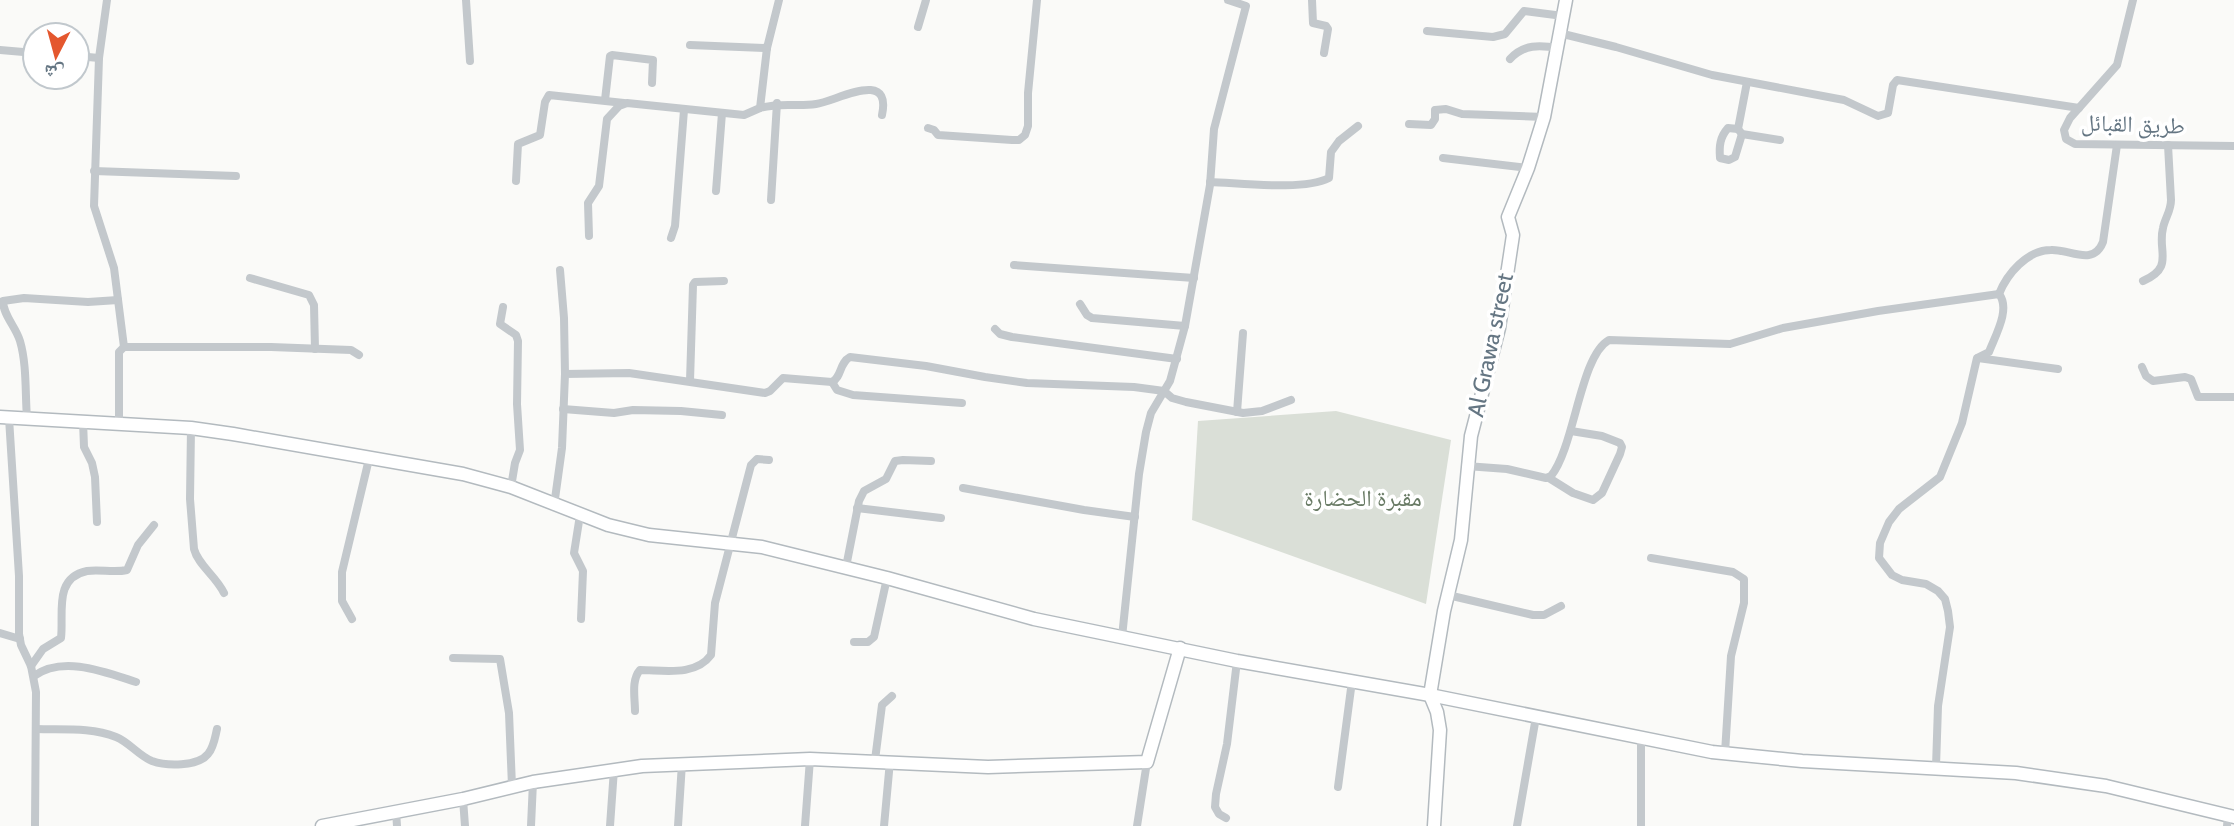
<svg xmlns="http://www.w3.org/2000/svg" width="2234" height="826" viewBox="0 0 2234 826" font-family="Cabin,'Noto Naskh Arabic',sans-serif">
<rect width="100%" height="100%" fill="#fafaf8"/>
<polygon fill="#dadfd7" points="1336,411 1451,440 1426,604 1192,520 1198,421"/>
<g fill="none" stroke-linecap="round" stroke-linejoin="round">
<defs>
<g id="secondary">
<polyline points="0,417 191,428 233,434 463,474 511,487 608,525 649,535 762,547 887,578 1034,619 1237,661 1430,695 1712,752 1802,761 2016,773 2106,786 2234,817"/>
<polyline points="322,826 463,799 533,782 642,766 810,759 988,767 1147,762 1180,648"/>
<polyline points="1434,826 1440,730 1437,712 1430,695 1444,611 1461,540 1471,436 1499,328 1513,235 1508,217 1528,168 1544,117 1566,0"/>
</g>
</defs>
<use href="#secondary" stroke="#b3babf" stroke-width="15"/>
<g stroke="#c3c8cc" stroke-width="8">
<polyline points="107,0 99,58 94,206 114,268 124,347"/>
<polyline points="466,0 470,61"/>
<polyline points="1312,0 1313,23 1326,26 1328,29 1324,53"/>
<polyline points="2133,0 2117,65 2070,118 2064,130 2066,139 2075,144 2234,146"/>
<polyline points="918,27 926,0"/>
<polyline points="1427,31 1493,37 1505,34 1524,11 1563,16"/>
<polyline points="1559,33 1616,47 1712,75 1844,100 1878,116 1888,113 1893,85 1897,80 2079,108"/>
<polyline points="690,45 767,48"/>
<polyline points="0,50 35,53"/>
<polyline points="77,56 99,58"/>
<path d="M1510,59C1524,44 1539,45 1559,48"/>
<polyline points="1747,82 1738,129 1742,134 1780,140"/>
<polyline points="605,100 610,56 612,55 653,60 652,83"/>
<path d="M760,108C781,102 796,107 816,104C837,101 892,68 882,115"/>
<polyline points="1409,124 1431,125 1435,119 1435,110 1446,109 1462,114 1544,117"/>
<polyline points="928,128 934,130 938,135 1012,140 1019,140 1025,135 1028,126 1028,93 1037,0"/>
<path d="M1738,129L1728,128C1720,137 1719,146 1720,158L1729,160L1735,157L1742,134"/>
<polyline points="1443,158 1528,168"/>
<polyline points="94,171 236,176"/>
<polyline points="516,181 518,144 540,135 545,102 549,95 624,103"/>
<path d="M1210,182C1241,183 1303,191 1329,178L1331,152L1339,141L1358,126"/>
<polyline points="716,191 722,113"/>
<polyline points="771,200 777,103"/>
<polyline points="589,236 588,203 599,186 607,119 619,106 627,103 744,115 760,108 767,48 779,0"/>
<polyline points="671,238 675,226 684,110"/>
<polyline points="1014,265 1194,278"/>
<polyline points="560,270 564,318 565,374"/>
<polyline points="250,278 309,295 314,305 315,349"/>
<path d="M2143,281C2175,267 2157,251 2163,228C2165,218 2171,211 2171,200L2168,145"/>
<path d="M1999,294C2007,274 2027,250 2051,250C2070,249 2093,267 2103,242L2117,145"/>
<polyline points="1080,304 1087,315 1092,318 1185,326"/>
<polyline points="503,307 500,324 516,335 518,341 517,404 520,450 515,463 511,487"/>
<polyline points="995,329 1000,334 1012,337 1177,359"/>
<polyline points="1978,358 2058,369"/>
<polyline points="2142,367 2146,376 2153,381 2185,377 2191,379 2198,397 2234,397"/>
<polyline points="690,381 693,285 695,282 724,281"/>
<polyline points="832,382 837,390 853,395 962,403"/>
<polyline points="563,409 614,413 633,410 681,411 722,415"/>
<polyline points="1237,412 1243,333"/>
<polyline points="9,418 19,576 19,634 21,645 31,666 36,692 35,826"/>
<path d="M27,418C25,393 27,365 20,341C16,327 3,315 3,301L24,298L88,302L118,300"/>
<polyline points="83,421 84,447 92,463 95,477 97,522"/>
<polyline points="119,422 119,352 124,347 271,347 351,350 359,355"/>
<path d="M191,428L190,499L194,549C198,565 216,576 224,593"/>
<path d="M1466,466L1507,469L1546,478L1551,476C1575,446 1580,356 1609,340L1730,344L1783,328L1878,311L1999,294C2011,309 1995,336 1989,352L1977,358L1962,423L1940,477L1899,509L1889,522L1880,543L1879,558L1892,575L1902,580L1926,584L1938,591L1945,599L1948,611L1950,627L1938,706L1936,767"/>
<polyline points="1549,478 1573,493 1593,500 1602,493 1620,454 1622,447 1620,443 1602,436 1571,431"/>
<polyline points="963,488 1084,510 1135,517"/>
<path d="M554,506L562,448L565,374L629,373L765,393L770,391L783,378L832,382C842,377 839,363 850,357L926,366L985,377L1027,383L1134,387L1164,391L1172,398L1186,402L1243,413L1262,411L1291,400"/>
<polyline points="857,508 941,518"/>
<polyline points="580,515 574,553 583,571 581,619"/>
<polyline points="1651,558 1733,572 1744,579 1744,603 1731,656 1725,753"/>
<polyline points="846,567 859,501 864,491 886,479 895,461 903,460 931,461"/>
<polyline points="1448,595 1533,615 1544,615 1561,606"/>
<polyline points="352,619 342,601 342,572 369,459"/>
<polyline points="0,633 20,639"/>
<polyline points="1122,637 1139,474 1146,432 1151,413 1170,381 1185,326 1210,185 1214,129 1246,6 1228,0"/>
<polyline points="854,642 868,642 874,637 887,578"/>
<polyline points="453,658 500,659 509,713 512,786"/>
<path d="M31,666L43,649L61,638C64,614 53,578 87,571C100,569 114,573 127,570L138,545L154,525"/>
<path d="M34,676C63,655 105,672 136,682"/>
<path d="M635,711C635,698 631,680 640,670C663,670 695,677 711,655L715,603L751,465L757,459L769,460"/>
<path d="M36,729C62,730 91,727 116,737C129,742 139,756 152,761C166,766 198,767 208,754C214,747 215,737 217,729"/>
<polyline points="875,760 882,705 892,696"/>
<polyline points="1338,787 1352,681"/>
<polyline points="463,799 465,826"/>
<polyline points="396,811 397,826"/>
<polyline points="1226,818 1219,814 1215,807 1216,794 1227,744 1237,661"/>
<polyline points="531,826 533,782"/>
<polyline points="610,826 614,769"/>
<polyline points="678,826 682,763"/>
<polyline points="805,826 810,759"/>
<polyline points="884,826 890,761"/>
<polyline points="1137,826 1147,762"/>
<polyline points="1517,826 1536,717"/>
<polyline points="1641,826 1641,738"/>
<polyline points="2227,826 2228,815"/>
</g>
<use href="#secondary" stroke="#fff" stroke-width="12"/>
</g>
<g text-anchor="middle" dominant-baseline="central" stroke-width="7" stroke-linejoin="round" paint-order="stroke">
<g font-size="23" fill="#657683" stroke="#fff">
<text transform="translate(2133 124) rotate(2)">طريق القبائل</text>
<text transform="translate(1490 345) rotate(-78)">Al Grawa street</text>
</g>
<g font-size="23" fill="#687a64" stroke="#fff">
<text x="1363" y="498">مقبرة الحضارة</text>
</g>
</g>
<g transform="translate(56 56) rotate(186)"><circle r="33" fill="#ffffff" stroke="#c1c8cd" stroke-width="2"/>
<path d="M0-5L12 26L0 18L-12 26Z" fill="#e4572e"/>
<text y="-10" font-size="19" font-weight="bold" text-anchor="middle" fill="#657683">ش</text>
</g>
</svg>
